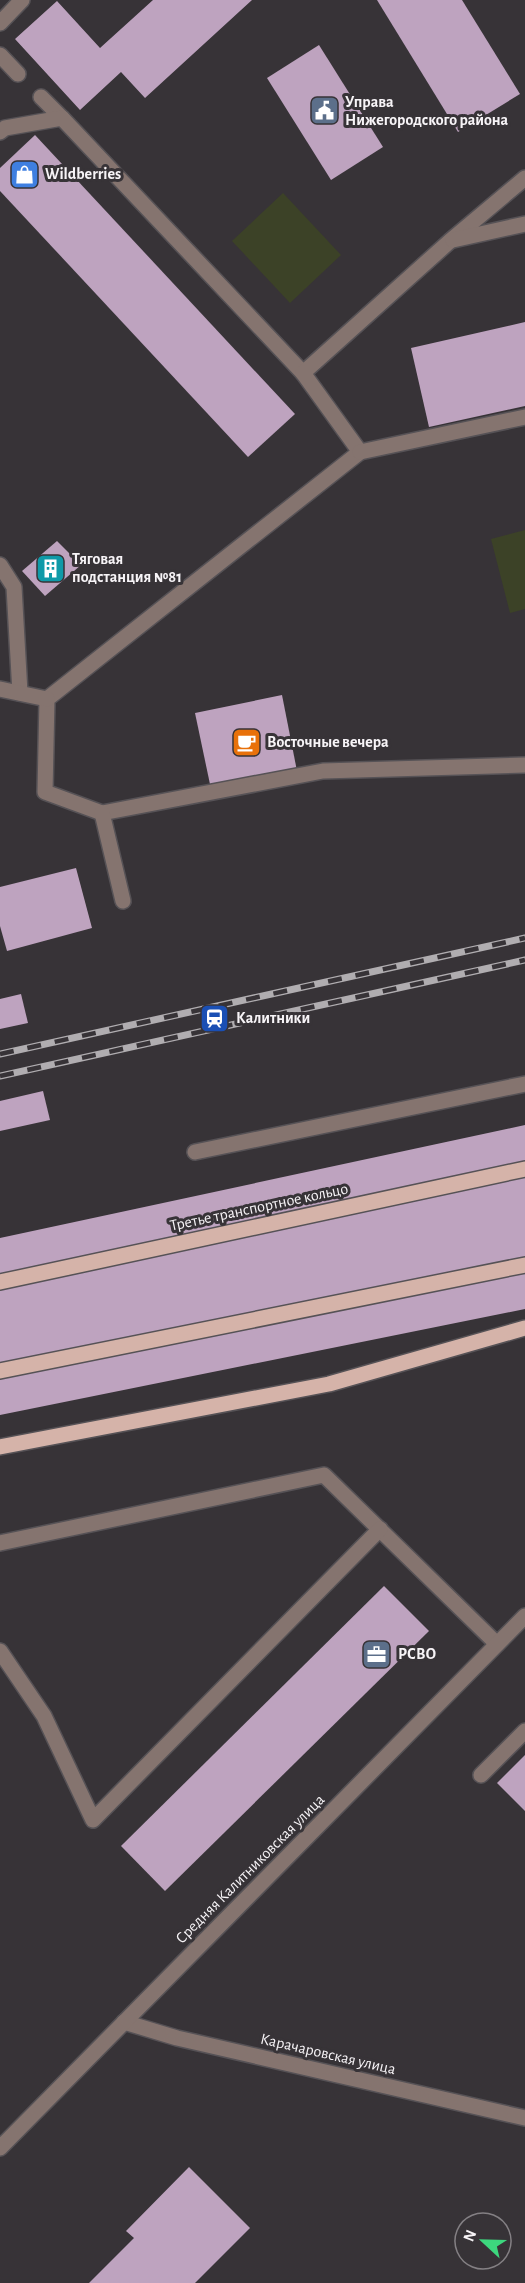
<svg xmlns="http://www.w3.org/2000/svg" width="525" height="2283" viewBox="0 0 525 2283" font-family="'Alegreya Sans',sans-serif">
<rect width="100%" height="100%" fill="#373337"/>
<g fill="#3c4227">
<polygon points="283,193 341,255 290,303 232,241"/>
<polygon points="525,530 525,609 510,613 491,539"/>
</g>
<g fill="#bea3bf">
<polygon points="153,0 252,0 145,98 121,72 80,110 15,39 57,1 100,48"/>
<polygon points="377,0 462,0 520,94 458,132"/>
<polygon points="319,45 383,147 331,180 267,78"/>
<polygon points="35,135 295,414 248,457 0,191 0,168"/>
<polygon points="525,322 525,406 429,427 411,348"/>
<polygon points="57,541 81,565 45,596 22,571"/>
<polygon points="282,695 297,771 211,789 195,713"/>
<polygon points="76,868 92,928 7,951 0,926 0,887"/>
<polygon points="21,994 28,1023 0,1029 0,999"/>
<polygon points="43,1091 50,1120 0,1131 0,1101"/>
<polygon points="525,1125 525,1309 0,1415 0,1238"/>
<polygon points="384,1586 429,1631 165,1891 121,1846"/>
<polygon points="525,1755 525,1811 497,1783"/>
<polygon points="189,2167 250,2228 195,2283 89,2283 134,2238 126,2231"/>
</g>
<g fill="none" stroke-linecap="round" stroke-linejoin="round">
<defs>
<g id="minor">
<polyline points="0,23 22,0"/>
<polyline points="0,55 18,74"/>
<polyline points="41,97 62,118"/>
<polyline points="0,132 5,128 62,118 303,373"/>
<polyline points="525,178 450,241 303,373 360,452 47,699 45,792 102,813 323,771 525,765"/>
<polyline points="453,240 525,224"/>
<polyline points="360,452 525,417"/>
<polyline points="0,565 14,587 20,693"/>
<polyline points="0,689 47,699"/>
<polyline points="102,813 123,901"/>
<polyline points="195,1152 525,1084"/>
<polyline points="0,1543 324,1475 497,1644"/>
<polyline points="0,1651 44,1716 93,1820 380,1529"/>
<polyline points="481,1775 525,1731"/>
<polyline points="124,2022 177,2038 525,2118"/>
<polyline points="0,2148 525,1616"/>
</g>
<g id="major">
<polyline points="0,1282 525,1169"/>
<polyline points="0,1371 525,1265"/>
<polyline points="0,1447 329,1384 525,1328"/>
</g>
</defs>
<use href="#minor" stroke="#565256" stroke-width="18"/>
<use href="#major" stroke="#565256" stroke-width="18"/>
<use href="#minor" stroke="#85746f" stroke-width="15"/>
<use href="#major" stroke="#d5b3a9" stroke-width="15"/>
<defs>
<g id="rail">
<polyline points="0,1054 525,938"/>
<polyline points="0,1076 525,960"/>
</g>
</defs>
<use href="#rail" stroke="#b0adb0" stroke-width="7"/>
<use href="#rail" stroke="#373337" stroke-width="4.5" stroke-dasharray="14" stroke-linecap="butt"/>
</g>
<defs>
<symbol id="civic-square" viewBox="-11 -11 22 22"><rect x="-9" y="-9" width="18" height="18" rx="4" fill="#5c6f8a" stroke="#373337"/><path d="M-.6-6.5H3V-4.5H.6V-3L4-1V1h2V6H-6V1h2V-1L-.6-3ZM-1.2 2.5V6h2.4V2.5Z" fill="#fff"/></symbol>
<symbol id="shop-square" viewBox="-11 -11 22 22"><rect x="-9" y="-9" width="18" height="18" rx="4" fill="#3f7fe0" stroke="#373337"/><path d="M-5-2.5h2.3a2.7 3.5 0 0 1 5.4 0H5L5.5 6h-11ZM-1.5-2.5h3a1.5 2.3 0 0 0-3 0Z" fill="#fff"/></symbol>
<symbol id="building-square" viewBox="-11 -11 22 22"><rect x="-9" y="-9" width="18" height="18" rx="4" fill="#0f9aa8" stroke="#373337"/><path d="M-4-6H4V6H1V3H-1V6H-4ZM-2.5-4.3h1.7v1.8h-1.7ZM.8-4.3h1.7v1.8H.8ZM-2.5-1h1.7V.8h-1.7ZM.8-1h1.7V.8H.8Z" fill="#fff"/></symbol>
<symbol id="cafe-square" viewBox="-11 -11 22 22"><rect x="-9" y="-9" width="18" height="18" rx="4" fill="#e8710a" stroke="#373337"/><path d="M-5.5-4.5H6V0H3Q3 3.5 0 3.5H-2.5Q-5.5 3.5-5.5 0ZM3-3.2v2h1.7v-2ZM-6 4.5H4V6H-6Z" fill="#fff"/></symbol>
<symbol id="station-square" viewBox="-11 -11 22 22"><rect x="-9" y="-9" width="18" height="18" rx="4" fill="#1a4fb4" stroke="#373337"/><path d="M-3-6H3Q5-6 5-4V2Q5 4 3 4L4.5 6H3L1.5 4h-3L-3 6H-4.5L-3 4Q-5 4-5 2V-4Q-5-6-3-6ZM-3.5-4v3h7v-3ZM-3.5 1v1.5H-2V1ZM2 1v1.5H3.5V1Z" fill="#fff"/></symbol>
<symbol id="office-square" viewBox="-11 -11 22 22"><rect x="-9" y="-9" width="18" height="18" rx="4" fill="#5c6f8a" stroke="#373337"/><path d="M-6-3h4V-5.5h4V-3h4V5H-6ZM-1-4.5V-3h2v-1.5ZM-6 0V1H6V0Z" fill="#fff"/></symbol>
</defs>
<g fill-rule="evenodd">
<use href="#civic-square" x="308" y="94" width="33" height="33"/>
<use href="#shop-square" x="8" y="158" width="33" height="33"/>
<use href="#building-square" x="34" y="552" width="33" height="33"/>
<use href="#cafe-square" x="230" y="726" width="33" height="33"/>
<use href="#station-square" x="198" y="1002" width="33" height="33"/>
<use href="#office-square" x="360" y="1638" width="33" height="33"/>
</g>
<g text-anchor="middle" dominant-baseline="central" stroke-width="6" stroke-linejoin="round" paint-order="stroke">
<g font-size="16" font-weight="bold" fill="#f7f4f7" stroke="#373337" text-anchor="start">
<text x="345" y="102">Управа<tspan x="345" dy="18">Нижегородского района</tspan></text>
<text x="45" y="174">Wildberries</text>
<text x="72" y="559">Тяговая<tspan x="72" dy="18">подстанция №81</tspan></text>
<text x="267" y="742">Восточные вечера</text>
<text x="236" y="1018">Калитники</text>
<text x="398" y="1654">РСВО</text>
</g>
<g font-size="16" fill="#f7f4f7" stroke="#373337">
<text transform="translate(259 1207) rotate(-12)">Третье транспортное кольцо</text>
<text transform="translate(250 1869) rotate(-45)">Средняя Калитниковская улица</text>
<text transform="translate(328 2054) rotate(13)">Карачаровская улица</text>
</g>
</g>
<g transform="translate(483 2241) rotate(292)"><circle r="28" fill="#373337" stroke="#848084" stroke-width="1.5"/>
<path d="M0-4.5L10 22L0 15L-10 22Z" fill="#3dd77e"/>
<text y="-9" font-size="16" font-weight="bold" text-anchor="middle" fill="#f7f4f7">N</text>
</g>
</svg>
